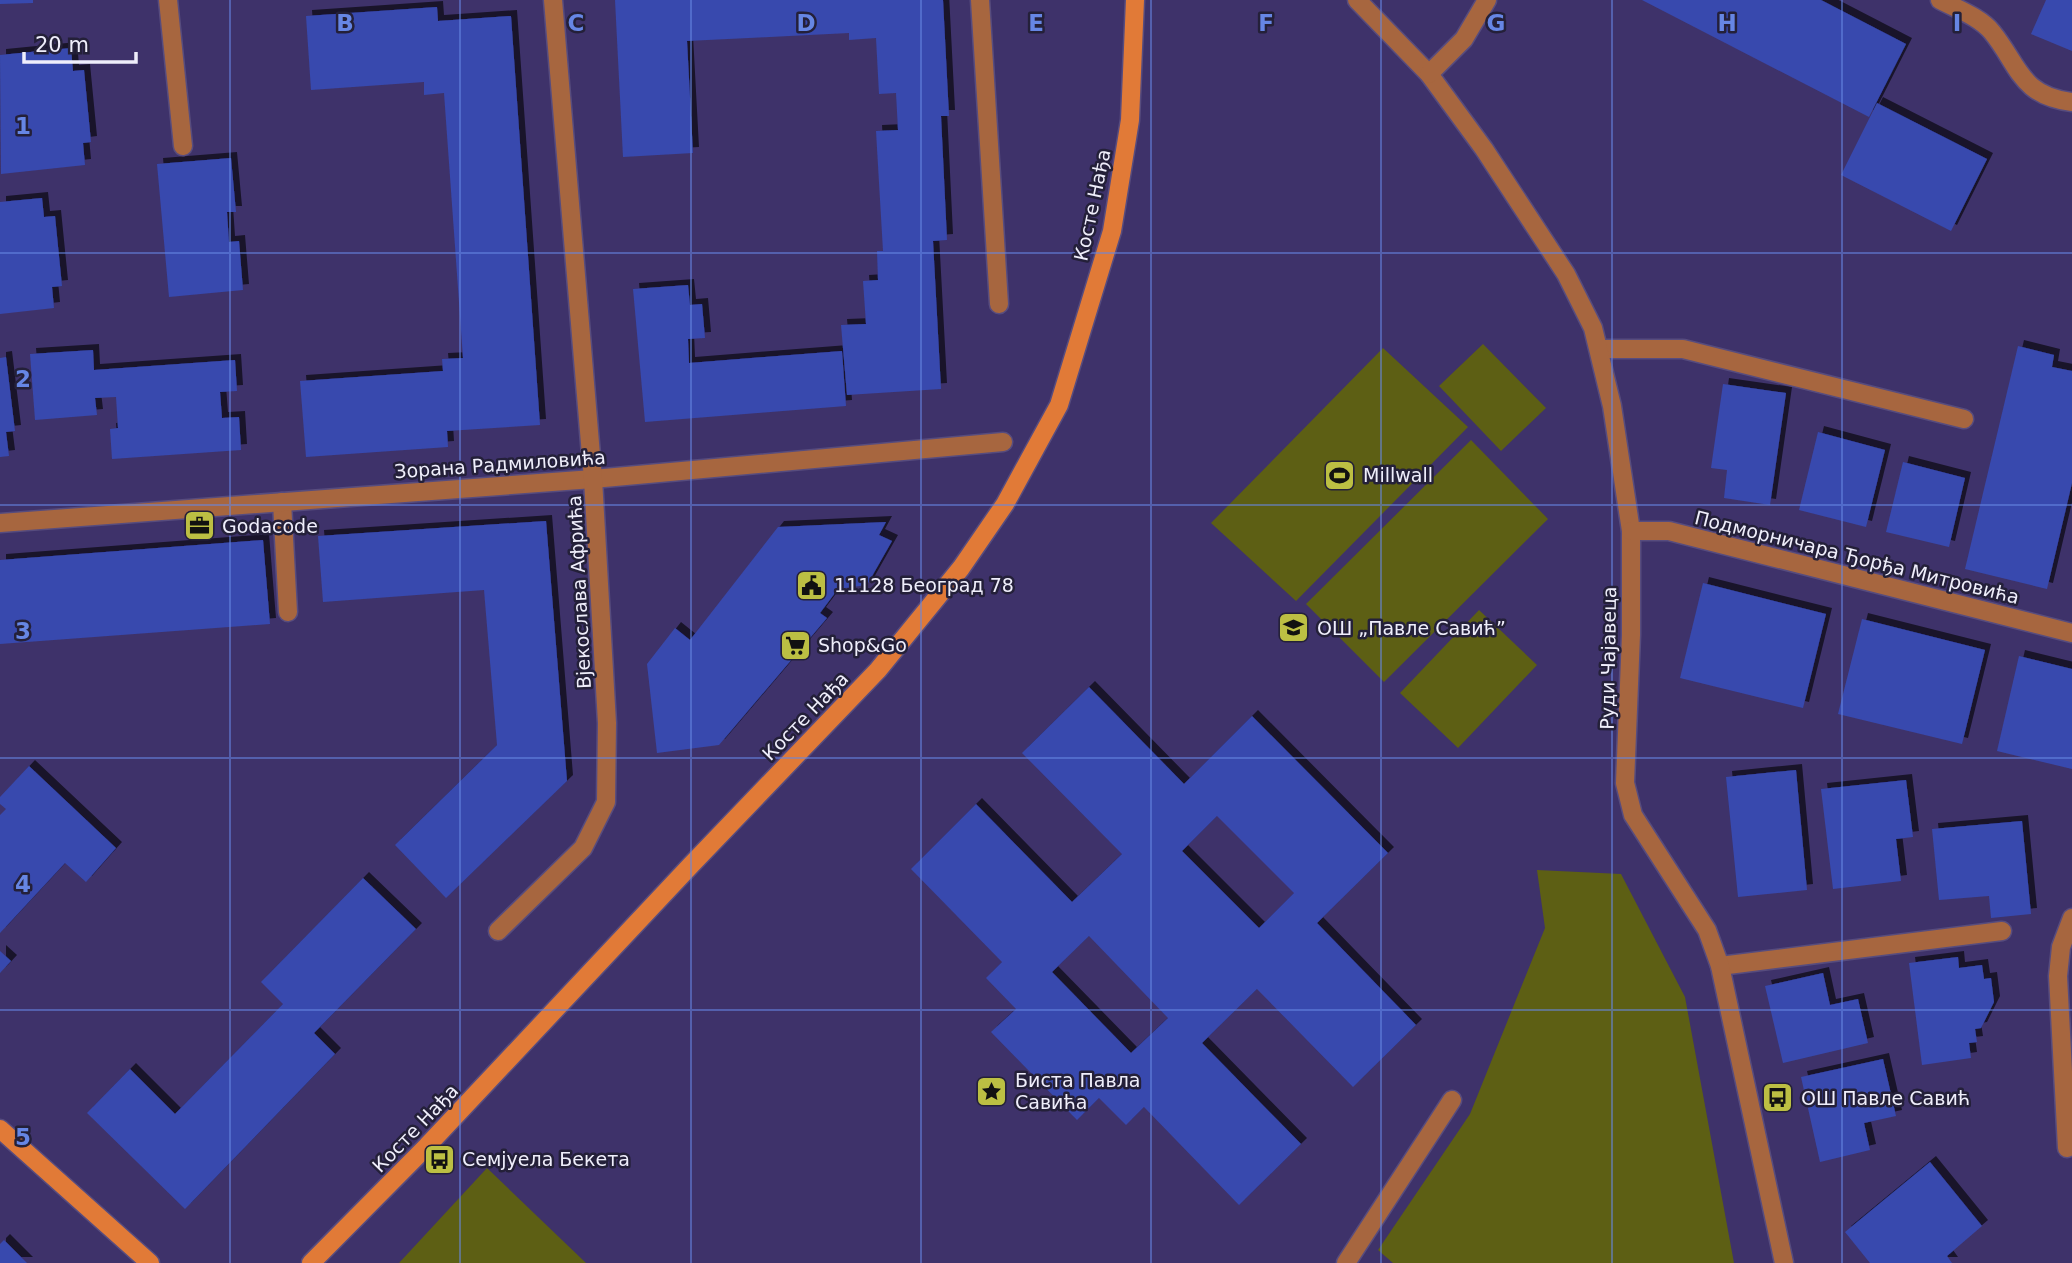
<svg xmlns="http://www.w3.org/2000/svg" width="2072" height="1263" viewBox="0 0 2072 1263" font-family="'DejaVu Sans',sans-serif">
<defs>
<filter id="shadow"><feDropShadow dx="6" dy="-6" stdDeviation="0" flood-color="#0009"/></filter>
</defs>
<rect width="100%" height="100%" fill="#3e326a"/>
<g fill="#5d5f14">
<polygon points="1483,344 1546,408 1501,451 1439,386"/>
<polygon points="1383,348 1468,427 1296,601 1211,523"/>
<polygon points="1471,440 1548,519 1384,682 1306,604"/>
<polygon points="1479,610 1537,665 1458,748 1400,693"/>
<polygon points="1537,870 1621,874 1685,997 1734,1263 1393,1263 1378,1250 1470,1114 1545,928"/>
<polygon points="487,1168 586,1263 399,1263"/>
</g>
<g fill="#3749ae" fill-rule="evenodd" filter="url(#shadow)">
<polygon points="0,0 33,0 33,3 0,4"/>
<polygon points="615,0 943,0 949,116 941,116 947,240 933,241 941,389 847,395 841,325 866,324 863,281 878,280 877,251 883,251 876,131 898,130 896,93 879,94 876,38 849,40 849,33 687,41 693,153 623,157"/>
<polygon points="1642,0 1821,0 1906,44 1869,117"/>
<polygon points="2046,0 2072,0 2072,51 2031,34"/>
<polygon points="437,7 438,21 511,16 540,425 447,431 448,447 306,457 300,381 443,371 442,359 463,358 444,93 424,95 424,82 311,90 306,16"/>
<polygon points="71,48 73,71 84,70 91,142 83,143 85,165 1,174 0,55"/>
<polygon points="1877,103 1987,159 1951,231 1841,175"/>
<polygon points="231,158 236,212 227,212 229,242 239,241 243,290 169,297 157,164"/>
<polygon points="42,198 44,217 55,216 62,286 52,287 54,308 0,314 0,202"/>
<polygon points="688,285 690,305 702,304 705,338 688,339 689,363 842,351 846,406 645,422 633,289"/>
<polygon points="2018,346 2054,355 2052,367 2072,371 2072,483 2047,589 1965,569"/>
<polygon points="93,350 94,370 235,360 237,391 220,392 222,418 239,417 241,450 112,459 110,429 118,428 116,397 95,398 97,415 35,420 30,354"/>
<polygon points="6,357 15,431 6,432 9,456 0,457 0,358"/>
<polygon points="1723,384 1786,393 1770,505 1724,498 1727,470 1711,468"/>
<polygon points="1818,432 1885,450 1866,527 1799,510"/>
<polygon points="1903,462 1965,478 1949,547 1886,532"/>
<polygon points="546,521 567,781 446,898 395,845 497,745 484,590 323,602 318,536"/>
<polygon points="886,522 879,535 892,541 867,585 838,589 820,613 827,618 719,745 657,753 647,664 675,628 690,640 778,527"/>
<polygon points="263,540 270,624 0,644 0,560"/>
<polygon points="1703,583 1826,614 1803,708 1680,678"/>
<polygon points="1862,619 1985,650 1962,744 1838,714"/>
<polygon points="2019,656 2072,669 2072,769 1997,751"/>
<path d="M1089,687L1184,784L1252,716L1388,853L1317,923L1416,1025L1353,1087L1257,989L1202,1043L1301,1144L1239,1205L1144,1107L1126,1125L1099,1098L1077,1120L991,1032L1016,1009L986,978L1002,962L911,869L976,804L1072,902L1122,854L1022,753ZM1217,816L1294,893L1259,928L1182,851ZM1089,936L1168,1018L1131,1053L1052,972Z"/>
<polygon points="29,766 116,848 86,882 65,863 0,933 0,815 6,809 0,804 0,797"/>
<polygon points="1796,770 1807,890 1738,897 1726,777"/>
<polygon points="1906,780 1913,837 1896,839 1901,881 1833,889 1821,789"/>
<polygon points="2022,821 2031,914 1991,918 1989,896 1939,900 1932,829"/>
<polygon points="363,878 416,929 314,1033 335,1054 185,1209 87,1113 130,1069 175,1114 283,1004 261,982"/>
<polygon points="0,951 11,961 0,973"/>
<polygon points="1958,957 1959,968 1982,965 1984,979 1991,978 1994,1002 1981,1028 1975,1029 1977,1042 1969,1043 1971,1058 1922,1065 1909,963"/>
<polygon points="1823,973 1830,1005 1858,999 1868,1043 1783,1063 1765,986"/>
<polygon points="1883,1059 1896,1116 1864,1123 1870,1150 1820,1162 1801,1077"/>
<polygon points="1930,1162 1982,1226 1947,1256 1952,1263 1870,1263 1845,1232"/>
<polygon points="4,1240 27,1263 0,1263 0,1244"/>
</g>
<g fill="none" stroke-linecap="round" stroke-linejoin="round">
<defs>
<g id="lane">
<polyline points="168,0 183,146"/>
<polyline points="980,0 999,304"/>
<polyline points="1600,349 1683,349 1964,419"/>
<polyline points="282,502 288,612"/>
<polyline points="1720,966 2002,931"/>
<polyline points="2067,1148 2058,976 2061,947 2072,918"/>
</g>
<g id="street">
<polyline points="1357,0 1429,74 1484,149 1566,274 1593,328 1612,406 1631,531 1631,635 1625,783 1633,815 1707,930 1720,966 1784,1263"/>
<path d="M1940,0C1957,9 1980,17 1992,32C2019,65 2020,96 2072,102"/>
<polyline points="1429,74 1464,39 1487,0"/>
<polyline points="0,523 593,479 1003,442"/>
<polyline points="1631,531 1669,531 2072,633"/>
<polyline points="498,931 583,848 606,802 607,723 593,479 553,0"/>
<polyline points="1346,1263 1452,1100"/>
</g>
<g id="secondary">
<polyline points="0,1129 150,1263"/>
<polyline points="311,1263 427,1146 691,865 878,670 961,568 1005,504 1059,405 1112,231 1130,120 1135,0"/>
</g>
</defs>
<use href="#lane" stroke="#574c7e" stroke-width="21"/>
<use href="#street" stroke="#574c7e" stroke-width="21"/>
<use href="#secondary" stroke="#574c7e" stroke-width="21"/>
<use href="#lane" stroke="#a7663f" stroke-width="18"/>
<use href="#street" stroke="#a7663f" stroke-width="18"/>
<use href="#secondary" stroke="#e17a37" stroke-width="18"/>
</g>
<path fill="none" stroke="#6686e4" stroke-width="2" stroke-opacity="0.55" d="M230,0V1263M460,0V1263M691,0V1263M921,0V1263M1151,0V1263M1381,0V1263M1612,0V1263M1842,0V1263M0,253H2072M0,505H2072M0,758H2072M0,1010H2072"/>
<defs>
<symbol id="stadium-square" viewBox="-11 -11 22 22"><rect x="-9" y="-9" width="18" height="18" rx="4" fill="#bcbf43" stroke="#242039"/><path d="M0-5a6.5 5 0 1 0 0 10a6.5 5 0 1 0 0-10ZM-3.5-1.8h7v3.6h-7Z" fill="#111"/></symbol>
<symbol id="office-square" viewBox="-11 -11 22 22"><rect x="-9" y="-9" width="18" height="18" rx="4" fill="#bcbf43" stroke="#242039"/><path d="M-6-3h4V-5.5h4V-3h4V5H-6ZM-1-4.5V-3h2v-1.5ZM-6 0V1H6V0Z" fill="#111"/></symbol>
<symbol id="civic-square" viewBox="-11 -11 22 22"><rect x="-9" y="-9" width="18" height="18" rx="4" fill="#bcbf43" stroke="#242039"/><path d="M-.6-6.5H3V-4.5H.6V-3L4-1V1h2V6H-6V1h2V-1L-.6-3ZM-1.2 2.5V6h2.4V2.5Z" fill="#111"/></symbol>
<symbol id="school-square" viewBox="-11 -11 22 22"><rect x="-9" y="-9" width="18" height="18" rx="4" fill="#bcbf43" stroke="#242039"/><path d="M0-5L7-2L0 1L-7-2ZM-4 1L0 2.5L4 1V4Q0 6-4 4Z" fill="#111"/></symbol>
<symbol id="supermarket-square" viewBox="-11 -11 22 22"><rect x="-9" y="-9" width="18" height="18" rx="4" fill="#bcbf43" stroke="#242039"/><path d="M-6-5.5h2.5l.6 2H6L4.5 2H-2.5L-4.4-4H-6ZM-1.5 3.2a1.3 1.3 0 1 0 .1 0ZM3 3.2a1.3 1.3 0 1 0 .1 0Z" fill="#111"/></symbol>
<symbol id="sight-square" viewBox="-11 -11 22 22"><rect x="-9" y="-9" width="18" height="18" rx="4" fill="#bcbf43" stroke="#242039"/><path d="M0-6L1.8-2.2L6-1.7L2.9 1.2L3.7 5.4L0 3.3L-3.7 5.4L-2.9 1.2L-6-1.7L-1.8-2.2Z" fill="#111"/></symbol>
<symbol id="bus-square" viewBox="-11 -11 22 22"><rect x="-9" y="-9" width="18" height="18" rx="4" fill="#bcbf43" stroke="#242039"/><path d="M-5-6H5V4H4V6H2V4H-2V6H-4V4H-5ZM-3.5-4V0h7V-4ZM-3.5 1.2v1.5H-2V1.2ZM2 1.2v1.5H3.5V1.2Z" fill="#111"/></symbol>
</defs>
<g fill-rule="evenodd">
<use href="#stadium-square" x="1322" y="458" width="35" height="35"/>
<use href="#office-square" x="182" y="508" width="35" height="35"/>
<use href="#civic-square" x="794" y="568" width="35" height="35"/>
<use href="#school-square" x="1276" y="610" width="35" height="35"/>
<use href="#supermarket-square" x="778" y="628" width="35" height="35"/>
<use href="#sight-square" x="974" y="1074" width="35" height="35"/>
<use href="#bus-square" x="1760" y="1080" width="35" height="35"/>
<use href="#bus-square" x="422" y="1142" width="35" height="35"/>
</g>
<g text-anchor="middle" dominant-baseline="central" stroke-width="5" stroke-linejoin="round" paint-order="stroke">
<g font-size="19" fill="#efeefb" stroke="#242039">
<text transform="translate(1092 205) rotate(-78)">Косте Нађа</text>
<text transform="translate(500 464) rotate(-4)">Зорана Радмиловића</text>
<text transform="translate(1857 557) rotate(14)">Подморничара Ђорђа Митровића</text>
<text transform="translate(579 592) rotate(-93)">Вјекослава Афрића</text>
<text transform="translate(1608 658) rotate(-89)">Руди Чајавеца</text>
<text transform="translate(805 716) rotate(-46)">Косте Нађа</text>
<text transform="translate(415 1128) rotate(-46)">Косте Нађа</text>
</g>
<g font-size="19" fill="#efeefb" stroke="#242039" text-anchor="start">
<text x="1363" y="475">Millwall</text>
<text x="222" y="526">Godacode</text>
<text x="834" y="585">11128 Београд 78</text>
<text x="1317" y="628">ОШ „Павле Савић”</text>
<text x="818" y="645">Shop&amp;Go</text>
<text x="1015" y="1080">Биста Павла<tspan x="1015" dy="22">Савића</tspan></text>
<text x="1801" y="1098">ОШ Павле Савић</text>
<text x="462" y="1159">Семјуела Бекета</text>
</g>
</g>
<g font-size="23" text-anchor="middle" font-weight="bold" fill="#6686e4" stroke="#242039" stroke-width="5" stroke-linejoin="round" paint-order="stroke">
<text x="345" y="31">B</text>
<text x="576" y="31">C</text>
<text x="806" y="31">D</text>
<text x="1036" y="31">E</text>
<text x="1266" y="31">F</text>
<text x="1496" y="31">G</text>
<text x="1727" y="31">H</text>
<text x="1957" y="31">I</text>
<text x="23" y="134">1</text>
<text x="23" y="387">2</text>
<text x="23" y="639">3</text>
<text x="23" y="892">4</text>
<text x="23" y="1145">5</text>
</g>
<path d="M24 52v10h112v-10" fill="none" stroke="#efeefb" stroke-width="3.5"/>
<text x="35" y="52" font-size="21" fill="#efeefb" stroke="#242039" stroke-width="5" paint-order="stroke">20 m</text>
</svg>
